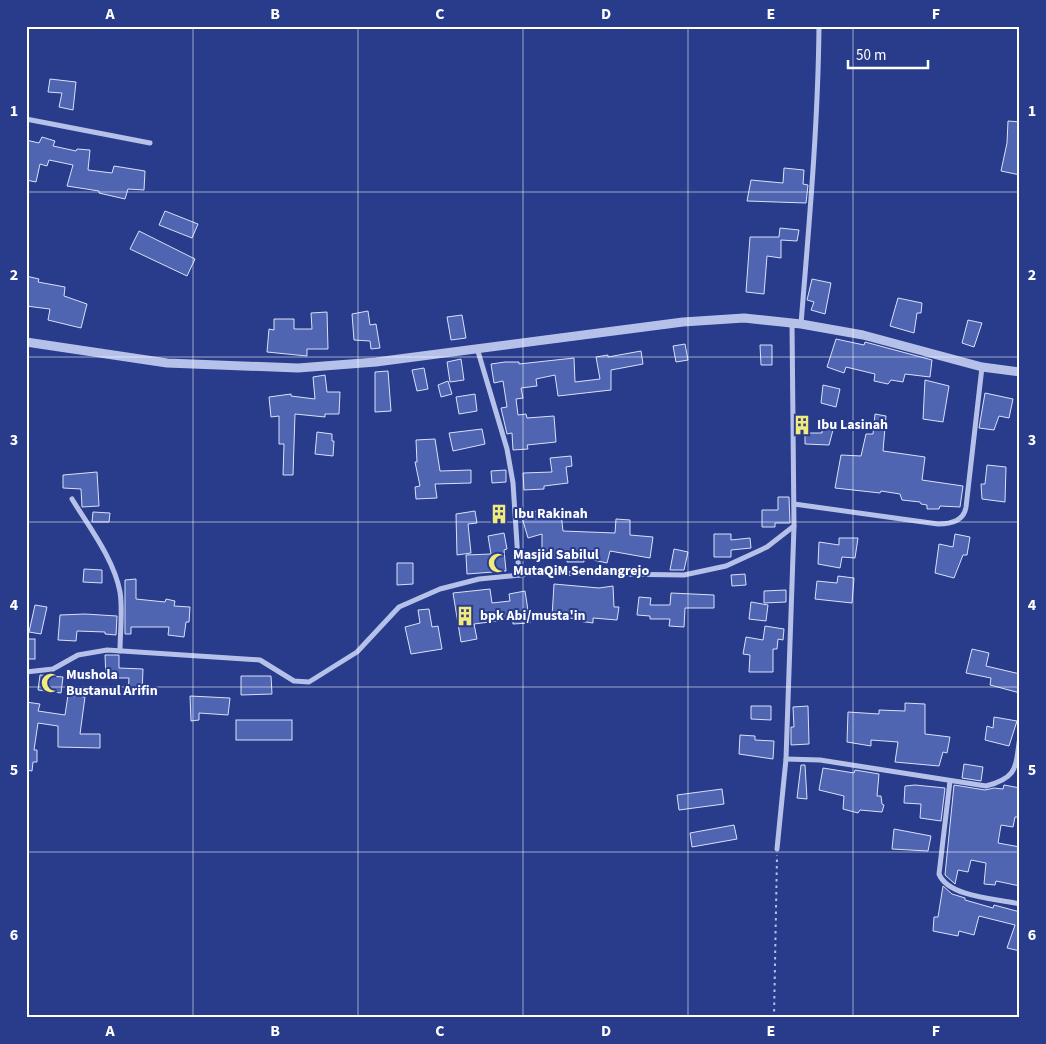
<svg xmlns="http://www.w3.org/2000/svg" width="1046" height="1044" viewBox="0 0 1046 1044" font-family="'Source Sans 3',sans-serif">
<rect width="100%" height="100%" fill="#283c8b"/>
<g fill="#5065b2" stroke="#dae0f7">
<polygon points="50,79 76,82 73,110 59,107 62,93 48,92"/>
<polygon points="1008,121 1020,122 1020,175 1001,171 1007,143"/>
<polygon points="42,137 55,141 53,146 76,151 77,149 90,150 88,170 112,173 114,166 145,171 144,190 128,189 125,199 99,193 99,191 67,186 73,165 49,160 47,166 40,164 36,182 26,180 26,140 39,143"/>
<polygon points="784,168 804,170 803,184 808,185 806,203 747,201 751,180 783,183"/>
<polygon points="165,211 198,224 192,238 159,225"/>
<polygon points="780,228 799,230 797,241 781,240 781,258 767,256 764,294 746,292 750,237 779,237"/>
<polygon points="139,231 195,259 187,276 130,249"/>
<polygon points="26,276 39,279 38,282 65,287 64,296 87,304 81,328 48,320 50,309 26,306"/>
<polygon points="812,279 831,283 825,314 811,310 814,302 807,300"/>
<polygon points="898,298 922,303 921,313 917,313 914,333 890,326"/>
<polygon points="368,311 370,325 376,324 380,348 371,349 370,341 354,340 352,314"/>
<polygon points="327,312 328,349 307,349 307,356 267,352 269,329 274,330 274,319 294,319 294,329 312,329 311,313"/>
<polygon points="462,315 466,338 451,340 447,317"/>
<polygon points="968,320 982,323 974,347 962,343"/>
<polygon points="836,339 864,345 865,342 932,360 930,377 905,374 903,382 891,380 888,384 874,381 875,374 846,367 844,373 827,367"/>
<polygon points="685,344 688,360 676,362 673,346"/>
<polygon points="760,345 772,345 772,365 761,365"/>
<polygon points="641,351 643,364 611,370 611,390 558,396 555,375 536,379 537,386 521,388 523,398 516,399 518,415 526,414 527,418 554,416 556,442 527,445 528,449 513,450 512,433 507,434 501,408 507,407 503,381 494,383 491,364 505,362 519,362 519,364 574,358 575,382 600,379 596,357 608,355 608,357"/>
<polygon points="461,359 464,380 450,382 447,362"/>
<polygon points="424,368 428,389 417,391 412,370"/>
<polygon points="388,371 391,411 375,412 375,372"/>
<polygon points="325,375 327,392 340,392 339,414 325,414 325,417 295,414 293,475 283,475 284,444 279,444 279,416 271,417 269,397 291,394 291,396 315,399 313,377"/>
<polygon points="925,380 949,386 943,422 923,419"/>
<polygon points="448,381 452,394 441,397 438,385"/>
<polygon points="823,385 840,389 836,407 821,403"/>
<polygon points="985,393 1013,399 1009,418 999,416 994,430 979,428"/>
<polygon points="475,394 477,411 459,414 456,397"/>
<polygon points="875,414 886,416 883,451 925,457 922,480 963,486 960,507 940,506 939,509 927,509 927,505 921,504 920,502 902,500 900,494 881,491 880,493 835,488 841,455 861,456 866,434 873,434"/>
<polygon points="822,428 833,430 829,445 805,444 805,433 822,433"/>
<polygon points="482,429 485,444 453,451 449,433"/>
<polygon points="317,432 332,434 332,441 334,441 333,456 315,454"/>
<polygon points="435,439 440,471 471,470 471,483 435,484 437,498 416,499 415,487 420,486 415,462 417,462 416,440"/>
<polygon points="571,456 572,466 566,467 568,483 544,486 544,489 524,490 523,473 552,472 550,458"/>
<polygon points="987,465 1006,467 1005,502 982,499 981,484 985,484"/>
<polygon points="506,470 506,482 492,483 491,471"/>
<polygon points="97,472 99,506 82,507 81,489 63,488 63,475"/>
<polygon points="778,497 789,497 790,523 775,523 775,527 762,527 762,510 778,510"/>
<polygon points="475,511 477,523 468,524 471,553 457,555 456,514"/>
<polygon points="537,511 538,515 561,513 563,531 615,533 616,519 630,520 630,535 653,537 650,558 610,551 607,563 584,558 584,562 567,562 567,559 542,558 542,534 528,538 521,514"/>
<polygon points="93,512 110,513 109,522 92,522"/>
<polygon points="504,533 507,549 504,550 506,571 467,574 466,555 491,554 488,536"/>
<polygon points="714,534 731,534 731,540 750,538 751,548 731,550 731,557 714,557"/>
<polygon points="955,534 970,537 967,555 963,555 954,578 935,573 939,544 953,547"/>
<polygon points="839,538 858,538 855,558 842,557 840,568 818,564 819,542 839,545"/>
<polygon points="674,549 688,552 684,570 670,570"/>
<polygon points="397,563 413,563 413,584 397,585"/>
<polygon points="84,569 102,570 102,583 83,582"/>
<polygon points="745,574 746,585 732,586 731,575"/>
<polygon points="838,576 854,578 852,603 815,599 817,581 837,583"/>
<polygon points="136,579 136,599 165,602 166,599 175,601 174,606 190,607 189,622 186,622 184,637 168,635 169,627 131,627 131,634 125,634 125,580"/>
<polygon points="554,584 599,588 613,586 614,607 619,607 617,620 593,618 593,623 578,621 579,619 552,617"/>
<polygon points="490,589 492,603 510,601 509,594 525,591 530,623 513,624 513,619 474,624 477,639 461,642 453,593"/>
<polygon points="786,590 786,602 764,603 764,591"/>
<polygon points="671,593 714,595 714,608 685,608 684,627 669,626 670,619 650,619 650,616 637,615 639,597 651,598 650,605 670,605"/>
<polygon points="751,602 768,605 766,621 749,619"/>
<polygon points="35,605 47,607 41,634 29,632"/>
<polygon points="429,609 432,627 438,626 442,649 411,654 405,627 420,623 418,610"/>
<polygon points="85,614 117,616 116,635 105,634 105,632 77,631 76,641 58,640 60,615"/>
<polygon points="765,626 784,629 783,640 778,639 777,649 773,649 773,672 749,672 750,655 743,654 746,637 763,640"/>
<rect x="26" y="639" width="9" height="20"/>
<polygon points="972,649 989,653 986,666 1020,674 1020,693 990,685 991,678 966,673"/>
<polygon points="105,655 119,655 119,668 143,669 142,694 128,693 129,678 106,678"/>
<polygon points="40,675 63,677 61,693 38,690"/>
<polygon points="241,676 271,676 272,694 241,695"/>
<polygon points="68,695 85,697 80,734 100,734 100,748 58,747 58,726 38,723 34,750 37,750 37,762 33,762 32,771 26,770 26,702 40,704 38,711 65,715"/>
<polygon points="190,696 230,698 228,715 199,713 199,720 191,721"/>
<polygon points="905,703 925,704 925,734 950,737 947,753 943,752 939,766 895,762 898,742 871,740 871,746 847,742 848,712 879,714 879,710 905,711"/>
<polygon points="751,706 771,706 771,720 751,719"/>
<polygon points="808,706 809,744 791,745 791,727 794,727 793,707"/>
<polygon points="994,717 1017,721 1009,746 985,740 987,726 993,728"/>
<rect x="236" y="720" width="56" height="20"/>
<polygon points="740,735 755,736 755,740 774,741 773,759 739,754"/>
<polygon points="964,764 983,767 981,781 962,778"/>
<polygon points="801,765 805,765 807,799 797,798"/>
<polygon points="823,768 854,773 855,770 879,774 877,796 881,796 882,804 884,805 882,812 860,810 858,813 843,809 844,796 819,790"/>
<polygon points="915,785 945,788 941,821 920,818 921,804 904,803 905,786"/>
<polygon points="954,785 985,790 994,788 1003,789 1004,785 1020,788 1020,817 1015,817 1013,827 1001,825 998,843 1020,847 1020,886 996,881 995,885 984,884 986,863 971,860 968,872 958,870 955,884 945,875"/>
<polygon points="722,789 724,804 679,810 677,795"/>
<polygon points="734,825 737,839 692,847 690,833"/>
<polygon points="894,829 931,836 928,851 892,849"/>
<polygon points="943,886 952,894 965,898 965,900 993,908 994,905 1020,912 1020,951 1007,948 1015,925 979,916 974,935 959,931 958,936 933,931 934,917 938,917"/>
</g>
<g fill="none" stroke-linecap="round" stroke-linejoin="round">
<polyline stroke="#b6c1ea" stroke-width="2" stroke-dasharray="2.5 4" stroke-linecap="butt" points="774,1018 777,855"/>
<g stroke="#b6c1ea" stroke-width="5">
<polyline points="26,119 150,143"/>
<path d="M801,324C809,225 818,126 819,26"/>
<polyline points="477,348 507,449 513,483 519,575"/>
<path d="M72,499C89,527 114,559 120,592C123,611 120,632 120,651"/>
<path d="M794,504L938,524C951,524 964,521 966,507L982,367"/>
<polyline points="26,672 53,669 78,655 107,650 260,660 294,681 309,682 357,652 399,607 440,589 479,579 540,573 684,575 726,566 767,547 794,526 792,323"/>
<path d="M786,759L820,760L986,786C1019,777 1015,767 1020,737"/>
<path d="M950,781L939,874C948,897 997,899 1020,904"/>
<polyline points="777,849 786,759 794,526"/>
</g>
<polyline stroke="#b6c1ea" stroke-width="9" points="26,342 167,363 298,368 376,362 683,322 744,318 801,324 863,335 982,367 1020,372"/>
</g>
<path fill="none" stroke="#fff" stroke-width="1" stroke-opacity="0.55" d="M193,26V1018M358,26V1018M523,26V1018M688,26V1018M853,26V1018M26,192H1020M26,357H1020M26,522H1020M26,687H1020M26,852H1020"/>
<defs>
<symbol id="building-bare" viewBox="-9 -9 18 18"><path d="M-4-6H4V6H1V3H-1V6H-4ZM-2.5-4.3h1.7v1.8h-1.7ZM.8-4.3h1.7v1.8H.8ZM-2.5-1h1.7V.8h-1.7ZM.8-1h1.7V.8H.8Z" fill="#f2eb7c" stroke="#283c8b" stroke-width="2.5" paint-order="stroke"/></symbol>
<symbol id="mosque-bare" viewBox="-9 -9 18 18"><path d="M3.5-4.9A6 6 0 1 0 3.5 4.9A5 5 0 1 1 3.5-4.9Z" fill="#f2eb7c" stroke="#283c8b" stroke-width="2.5" paint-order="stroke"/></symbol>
</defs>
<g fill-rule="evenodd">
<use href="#building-bare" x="788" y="411" width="28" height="28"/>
<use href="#building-bare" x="485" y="500" width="28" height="28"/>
<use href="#mosque-bare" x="484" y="549" width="28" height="28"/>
<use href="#building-bare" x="451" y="602" width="28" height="28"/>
<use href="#mosque-bare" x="37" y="669" width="28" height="28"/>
</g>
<g text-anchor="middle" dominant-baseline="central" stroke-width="4" stroke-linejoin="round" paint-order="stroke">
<g font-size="14" font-weight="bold" fill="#fff" stroke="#283c8b" text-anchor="start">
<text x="817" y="425">Ibu Lasinah</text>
<text x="514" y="514">Ibu Rakinah</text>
<text x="513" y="555">Masjid Sabilul<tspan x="513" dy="16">MutaQiM Sendangrejo</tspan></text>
<text x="480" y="616">bpk Abi/musta'in</text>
<text x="66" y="675">Mushola<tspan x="66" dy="16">Bustanul Arifin</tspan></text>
</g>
</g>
<rect width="1046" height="1044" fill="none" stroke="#283c8b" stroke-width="55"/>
<path d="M848 60v8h80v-8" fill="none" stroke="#ffffff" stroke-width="2.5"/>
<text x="856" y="60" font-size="15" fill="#ffffff" stroke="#283c8b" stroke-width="4" paint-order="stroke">50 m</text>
<rect x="28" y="28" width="990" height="988" fill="none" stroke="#fff" stroke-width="2"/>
<g font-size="16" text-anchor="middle" font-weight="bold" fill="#fff">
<text x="110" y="19">A</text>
<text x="275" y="19">B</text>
<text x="440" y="19">C</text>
<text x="606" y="19">D</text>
<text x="771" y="19">E</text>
<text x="936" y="19">F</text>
<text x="14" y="116">1</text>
<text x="1032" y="116">1</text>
<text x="14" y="280">2</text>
<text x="1032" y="280">2</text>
<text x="14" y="445">3</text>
<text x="1032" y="445">3</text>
<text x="14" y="610">4</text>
<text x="1032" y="610">4</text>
<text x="14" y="775">5</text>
<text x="1032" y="775">5</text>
<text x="14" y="940">6</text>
<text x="1032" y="940">6</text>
<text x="110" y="1036">A</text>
<text x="275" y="1036">B</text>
<text x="440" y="1036">C</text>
<text x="606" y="1036">D</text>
<text x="771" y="1036">E</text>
<text x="936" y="1036">F</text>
</g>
</svg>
